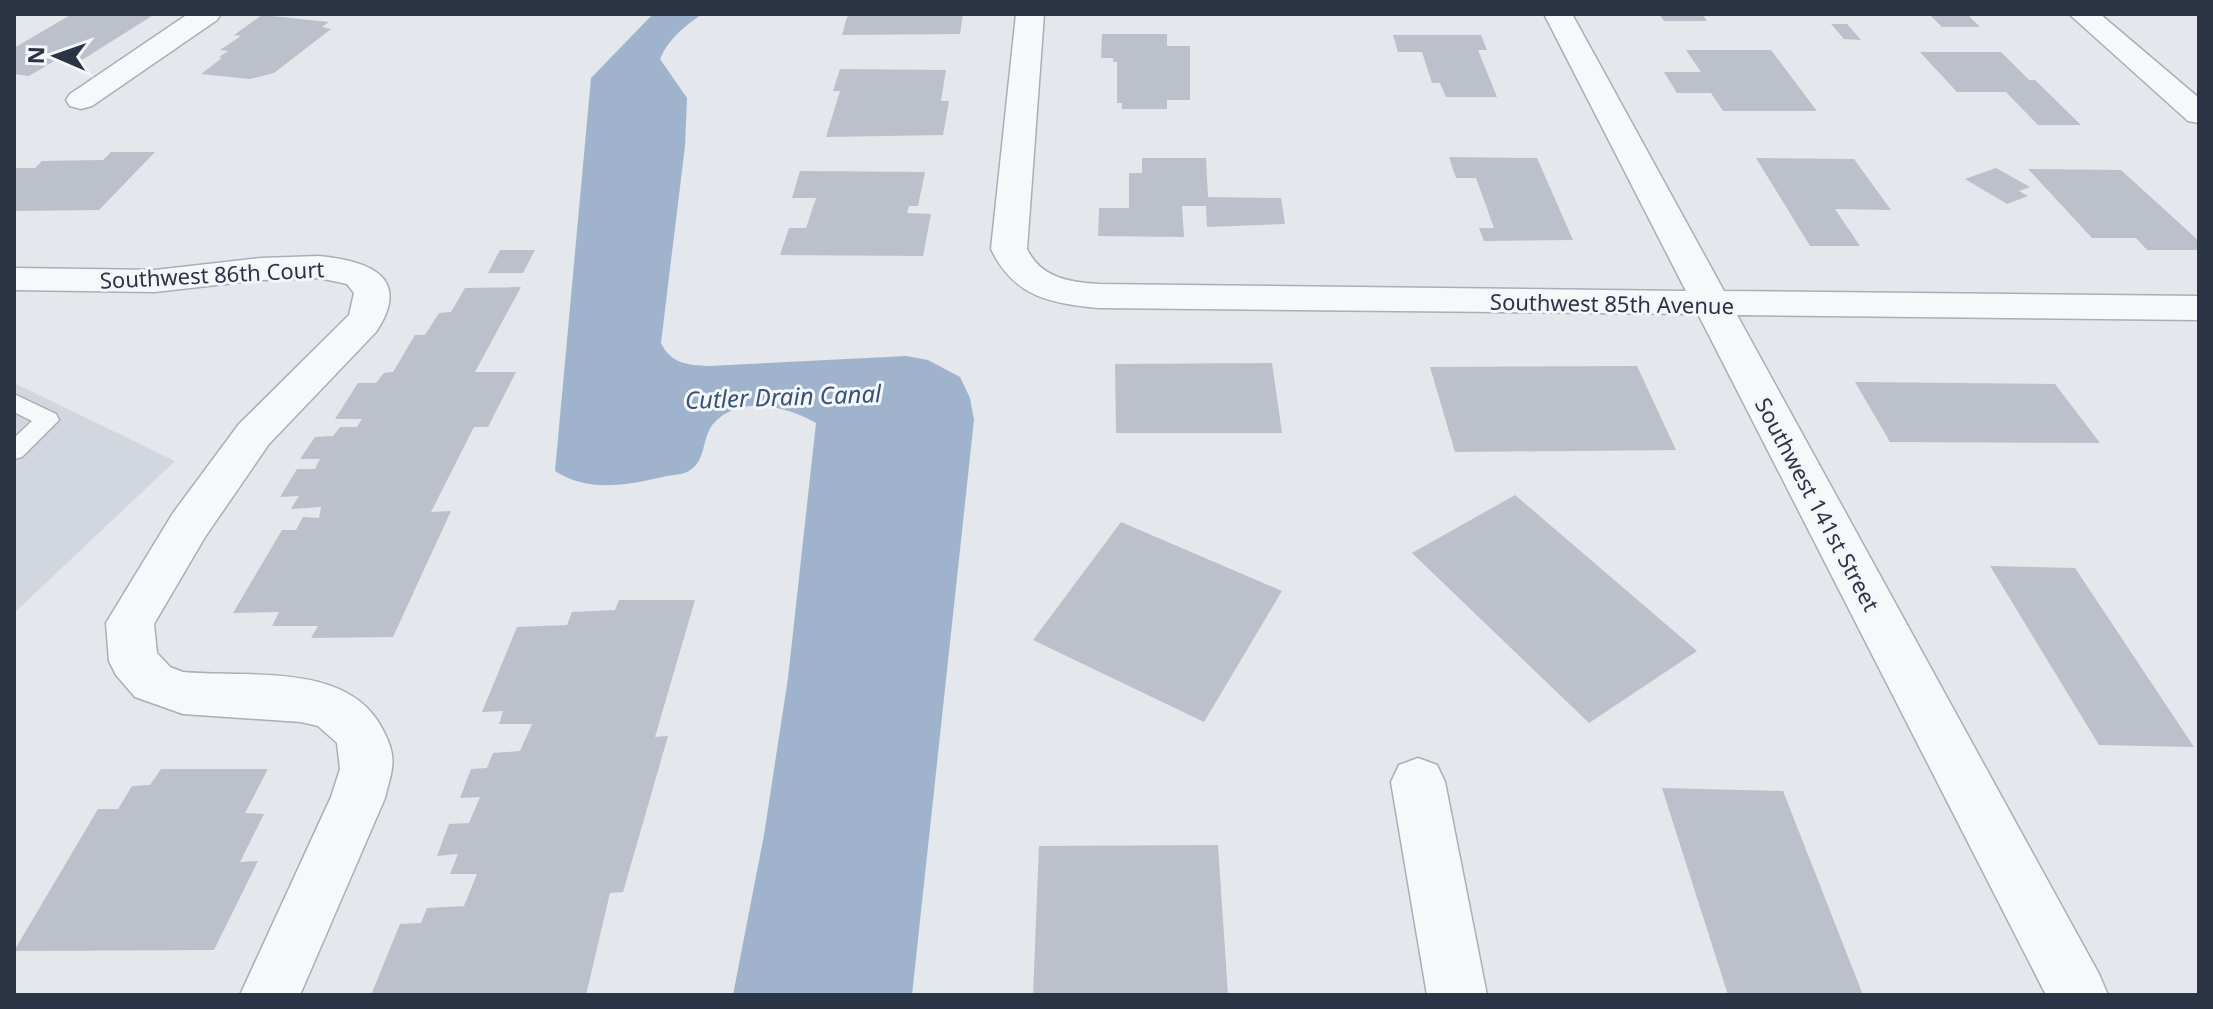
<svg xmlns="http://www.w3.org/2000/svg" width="2213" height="1009" viewBox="0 0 2213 1009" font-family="'Noto Sans',sans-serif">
<rect width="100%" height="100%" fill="#e4e7ec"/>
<polygon fill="#d2d6de" points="14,383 175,461 14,613"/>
<path fill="#9fb4cc" d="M653,14H702C685,26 668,39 660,59L687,98L685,146L661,343C671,364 688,365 709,366L906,356L928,360L960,377L970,398L974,420L912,995H733L764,835L788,678L816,423C786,406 739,394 713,424C701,439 707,462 687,472C681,475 670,475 663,477C626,485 589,493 555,471L591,78Z"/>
<g fill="#bbc0ca">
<polygon points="72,14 155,14 82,60 61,57 29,76 14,74 14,48"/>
<polygon points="853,14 963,14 960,34 842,35 847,17"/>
<polygon points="1659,14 1702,14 1707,21 1664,21"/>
<polygon points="1929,14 1967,14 1980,27 1942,27"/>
<polygon points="262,15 329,22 322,27 331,29 274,73 250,79 201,74 222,58 219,57 228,51 220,50 241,36 234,35"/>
<polygon points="1831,24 1847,24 1861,40 1844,39"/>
<polygon points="1102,34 1167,34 1167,46 1190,46 1190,100 1167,100 1167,109 1122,109 1122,103 1117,103 1117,62 1113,62 1113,58 1101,58"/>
<polygon points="1393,35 1481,35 1487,50 1478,50 1497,97 1446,97 1440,83 1432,83 1422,52 1398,52"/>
<polygon points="1686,50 1771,50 1817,111 1723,111 1711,93 1677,93 1664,72 1701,72"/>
<polygon points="1920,52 2001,52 2029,80 2035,80 2081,125 2038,125 2006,92 1957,92"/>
<polygon points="840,69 946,70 941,101 949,101 943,135 826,137 840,91 833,91"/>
<polygon points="111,152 155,152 99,210 14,211 14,168 35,168 42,161 103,160"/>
<polygon points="1449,157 1537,158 1573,240 1484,241 1479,228 1494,228 1476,178 1456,178"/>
<polygon points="1142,158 1206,158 1208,197 1281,198 1285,224 1207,227 1206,206 1182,206 1184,237 1098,236 1099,208 1129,208 1129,173 1142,173"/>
<polygon points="1756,158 1854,159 1891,210 1835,209 1860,246 1810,246"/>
<polygon points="1996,168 2030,187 2019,191 2028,196 2007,204 1965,179"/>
<polygon points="2028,169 2121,170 2199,241 2199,250 2147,250 2136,238 2092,238"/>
<polygon points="800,171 925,172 918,206 909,206 907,213 931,214 923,256 780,255 789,228 806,228 816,198 792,198"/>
<polygon points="500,250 535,250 523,273 488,273"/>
<polygon points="521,287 475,372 516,372 488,427 474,427 431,512 451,511 393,637 311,638 318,626 272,626 279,612 233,613 282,530 296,530 303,517 319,518 321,507 291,509 299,496 280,497 297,469 315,469 320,459 300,459 315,437 333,436 340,427 357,427 362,419 335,419 358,383 376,383 384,373 393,372 415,335 425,335 439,313 451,312 465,288"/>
<polygon points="1272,363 1282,433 1116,433 1115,364"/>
<polygon points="1637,366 1676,450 1455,452 1430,367"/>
<polygon points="1855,382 2055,384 2100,443 1890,442"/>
<polygon points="1515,495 1697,651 1589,723 1412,553"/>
<polygon points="1121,522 1282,591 1204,722 1033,640"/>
<polygon points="1990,566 2075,568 2194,747 2099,745"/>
<polygon points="619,600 695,600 655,737 668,736 623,892 610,893 586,995 371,995 400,924 421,923 427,908 464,906 477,874 450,874 458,854 437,856 449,824 469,823 480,797 460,798 471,769 487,768 493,753 520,751 532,724 499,724 503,711 482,712 517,627 567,625 572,612 615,610"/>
<polygon points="161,769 268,769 245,813 264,814 240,862 258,861 214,950 14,951 98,809 118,809 132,786 150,785"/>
<polygon points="1662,788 1783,791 1863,995 1728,995"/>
<polygon points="1218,845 1228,995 1033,995 1039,846"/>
</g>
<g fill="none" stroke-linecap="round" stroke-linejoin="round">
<defs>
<polygon id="lane" points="14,394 56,414 59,420 22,457 14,459 14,438 32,421 14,412"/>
<g id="street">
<polygon points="188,14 221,14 217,20 92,106 81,109 70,106 66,100 70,94"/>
<path d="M1016,14H1044L1027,249C1041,278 1069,282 1099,284L1686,291L1544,14H1572L1724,291L2199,296V320L1737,315L2099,974L2108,995H2046L1698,314L1099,308C1050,303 1014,297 991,249Z"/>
<polygon points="2069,14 2100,14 2199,98 2199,123 2188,121"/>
<path d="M319,256C368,261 413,276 376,332L269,444L205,537L154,624L157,653L170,667L183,672C249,678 351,661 384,732C390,744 394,755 392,768C391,778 387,788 385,798L300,995H240L331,797L340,769L337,743L318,726L301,722L183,714L135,697L116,675L109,661L106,623L173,513L239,424L349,315L354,293L347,284L319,278L261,280L155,292L14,290V268L155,270L261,258Z"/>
<polygon points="1418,758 1437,765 1445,782 1487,995 1427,995 1391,782 1399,765"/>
</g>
</defs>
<use href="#lane" stroke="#a9aeb7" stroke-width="3"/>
<use href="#street" stroke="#a9aeb7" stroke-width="3"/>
<use href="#lane" fill="#f7f8fa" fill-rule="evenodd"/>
<use href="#street" fill="#f7f8fa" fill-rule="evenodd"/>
</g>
<g text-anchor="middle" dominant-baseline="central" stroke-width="6" stroke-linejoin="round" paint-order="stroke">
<g font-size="22" fill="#2b3445" stroke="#f4f6f9">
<text transform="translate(212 274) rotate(-3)">Southwest 86th Court</text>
<text transform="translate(1612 303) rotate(1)">Southwest 85th Avenue</text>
<text transform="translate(1818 504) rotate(62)">Southwest 141st Street</text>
</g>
<g font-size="24" font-style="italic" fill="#34527a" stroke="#f4f6f9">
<text transform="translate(783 396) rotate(-2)">Cutler Drain Canal</text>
</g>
</g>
<rect width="2213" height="1009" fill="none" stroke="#2b3445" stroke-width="32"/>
<g transform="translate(56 56) rotate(272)" stroke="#f4f6f9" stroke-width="6" paint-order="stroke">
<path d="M0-6L14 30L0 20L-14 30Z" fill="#2b3445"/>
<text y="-12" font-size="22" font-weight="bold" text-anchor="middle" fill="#2b3445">N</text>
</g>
</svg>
